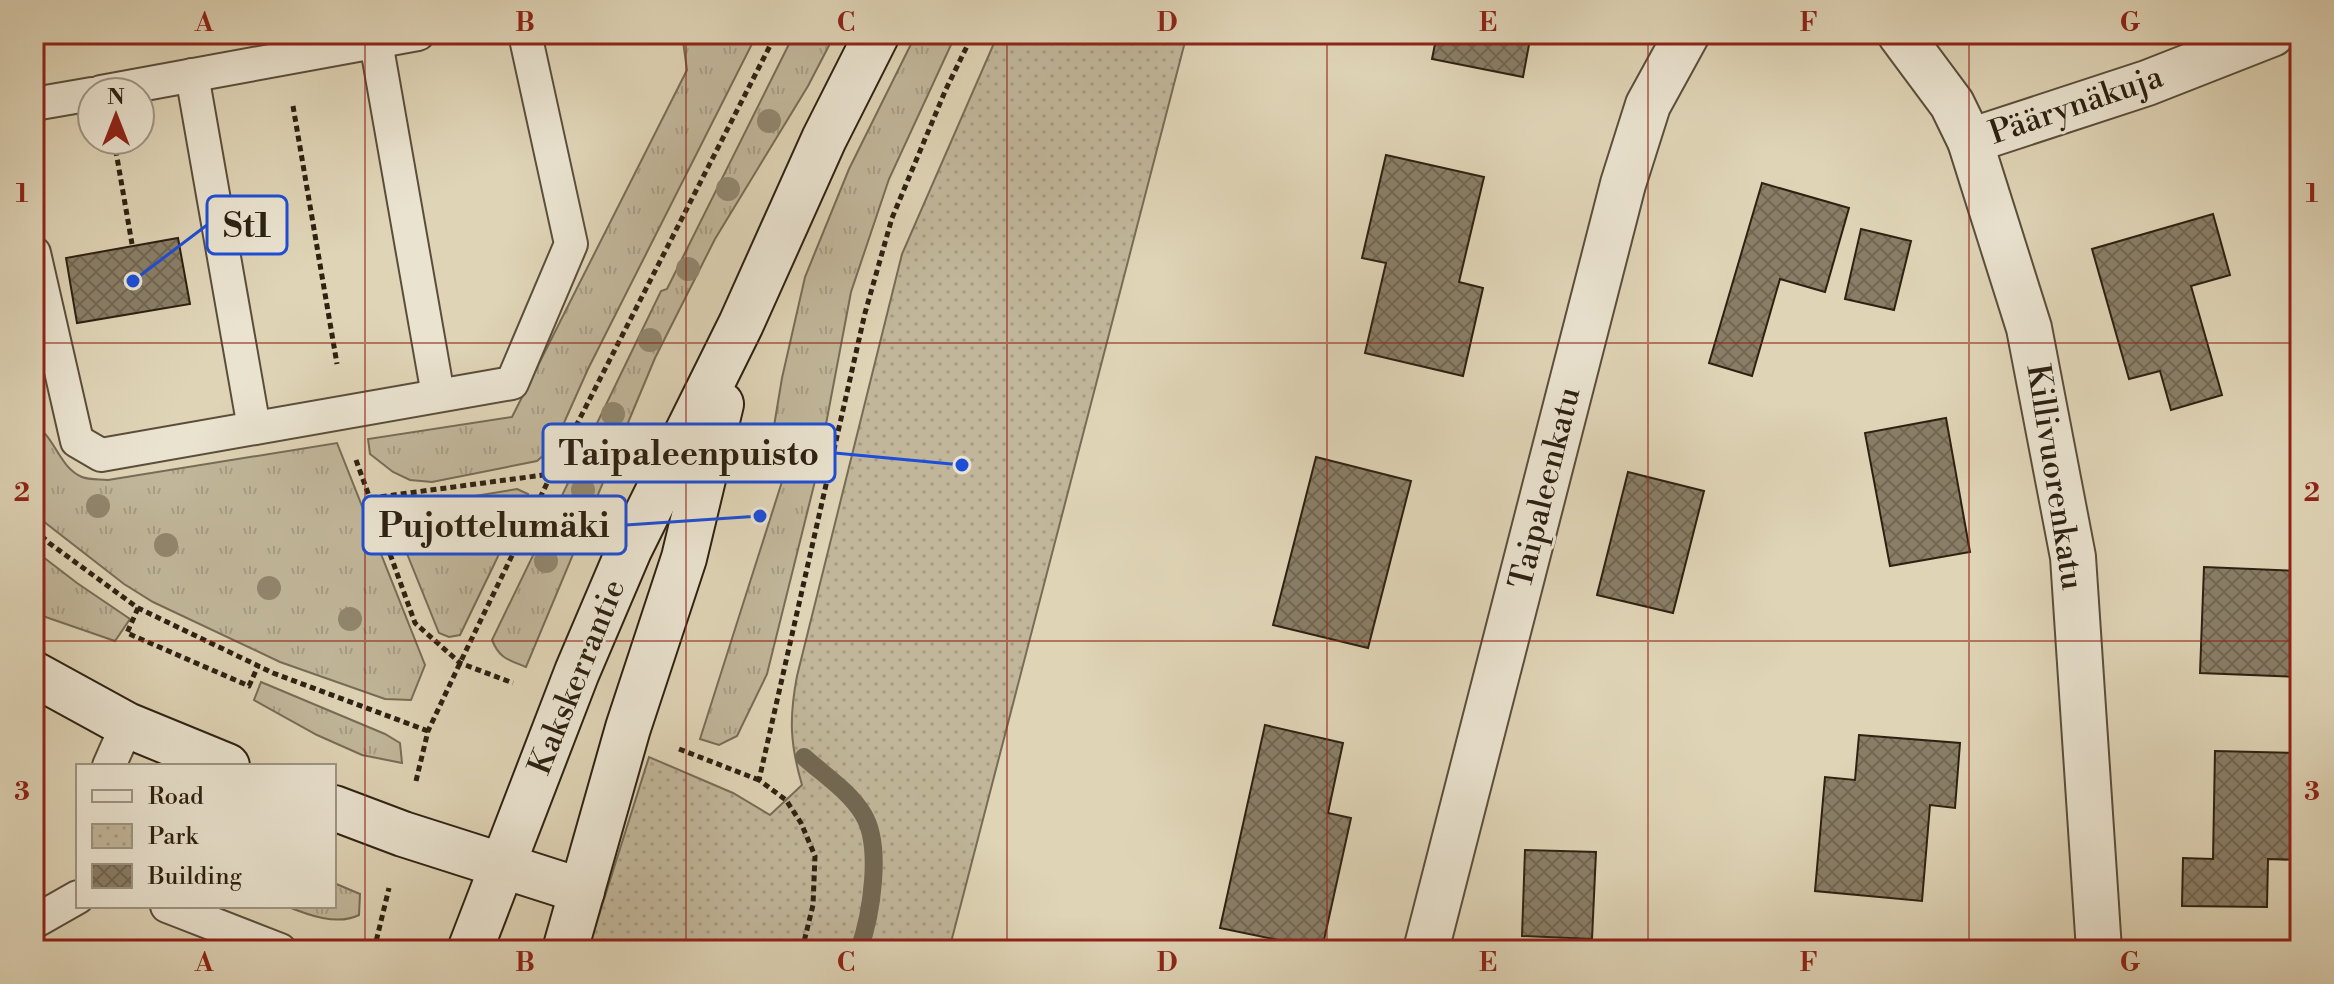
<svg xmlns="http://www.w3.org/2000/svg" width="2334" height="984" viewBox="0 0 2334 984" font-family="'Libre Bodoni',serif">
<defs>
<pattern id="grass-tufts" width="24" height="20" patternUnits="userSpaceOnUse" patternTransform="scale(2)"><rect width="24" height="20" fill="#c1b69a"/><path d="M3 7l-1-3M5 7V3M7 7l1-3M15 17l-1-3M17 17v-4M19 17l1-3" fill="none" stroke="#a69c84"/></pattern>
<pattern id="park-dots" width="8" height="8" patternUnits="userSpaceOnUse" patternTransform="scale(2)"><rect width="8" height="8" fill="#c1b69a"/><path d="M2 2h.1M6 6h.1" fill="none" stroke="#a69c84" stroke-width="1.8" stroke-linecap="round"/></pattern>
<pattern id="building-cross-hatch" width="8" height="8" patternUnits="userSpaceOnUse" patternTransform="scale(2)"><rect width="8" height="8" fill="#8a7e67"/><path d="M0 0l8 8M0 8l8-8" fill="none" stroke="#716753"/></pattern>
</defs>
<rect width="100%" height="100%" fill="#dfd4b6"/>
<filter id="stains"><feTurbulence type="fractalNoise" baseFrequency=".0025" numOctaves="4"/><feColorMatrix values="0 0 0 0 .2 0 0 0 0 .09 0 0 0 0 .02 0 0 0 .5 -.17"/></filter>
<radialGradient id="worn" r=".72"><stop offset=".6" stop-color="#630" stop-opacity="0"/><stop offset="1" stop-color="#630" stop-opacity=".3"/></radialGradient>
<g fill="url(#grass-tufts)" stroke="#776c56" stroke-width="2">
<polygon points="682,34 757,34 588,369 555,443 546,453 537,461 432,482 410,480 393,472 370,454 368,439 512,417 687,70"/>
<path d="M794,34H835L808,86L715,239L655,358L526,667C507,659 500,659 492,640L661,291L667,289Z"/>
<polygon points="916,34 956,34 889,179 851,292 816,477 767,674 737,736 719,745 700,739 786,469 768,462 782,378 805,277 849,169"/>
<path d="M34,426C54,433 58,467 82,477C89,480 100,479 108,480L337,443L425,665L411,700L385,699L280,662L153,602L124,584L34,514Z"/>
<polygon points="517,489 528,494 460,635 449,637 439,633 393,519 395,509"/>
<polygon points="34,550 77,583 130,619 115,641 34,613"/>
<polygon points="261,682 385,734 400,743 402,763 362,755 317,735 254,700"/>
<polygon points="34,742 36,744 42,793 34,796"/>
<path d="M334,883L360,894L359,915C337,926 308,915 286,906H334Z"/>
</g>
<path fill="url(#park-dots)" stroke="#776c56" stroke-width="2" d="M998,34H1187L949,950H588L649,757L733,793L770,815L802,785C790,744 789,718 797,676L902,254Z"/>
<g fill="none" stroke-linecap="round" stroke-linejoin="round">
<path stroke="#736853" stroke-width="18" d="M804,757C824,775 849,791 863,814C883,846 871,916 859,950"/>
</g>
<g fill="url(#building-cross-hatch)" stroke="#2d2112" stroke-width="2">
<polygon points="34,34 88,34 34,43"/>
<polygon points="97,34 137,34 137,35 98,42"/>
<polygon points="1437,34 1531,34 1523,77 1432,59"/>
<polygon points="1386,155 1484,177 1459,282 1483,288 1463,376 1365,353 1386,263 1362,258"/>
<polygon points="1762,183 1849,208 1825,292 1780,279 1752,376 1709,363"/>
<polygon points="2213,214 2230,275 2191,286 2222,395 2171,410 2160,371 2129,379 2092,249"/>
<polygon points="2300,214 2300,279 2291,215"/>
<polygon points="1861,229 1911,241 1894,310 1845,299"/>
<polygon points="178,238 190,304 77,323 66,258"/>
<polygon points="1946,418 1970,552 1890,566 1865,433"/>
<polygon points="1316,457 1411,481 1368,648 1273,625"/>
<polygon points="1628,472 1704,491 1673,613 1597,595"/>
<polygon points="2204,567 2300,571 2300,677 2200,673"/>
<polygon points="1265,725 1343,743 1328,813 1351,818 1322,949 1220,928"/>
<polygon points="1859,735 1960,743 1955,808 1930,805 1922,901 1815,891 1825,777 1855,780"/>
<polygon points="2215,751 2300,753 2300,860 2268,859 2267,907 2182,906 2183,858 2213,859"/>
<polygon points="1525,850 1596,852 1592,939 1522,936"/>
<polygon points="195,943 197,950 177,950"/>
</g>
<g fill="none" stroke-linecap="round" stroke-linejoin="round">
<defs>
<g id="lane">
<polyline points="376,42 438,395"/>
<polyline points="192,75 254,428"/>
<polyline points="101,92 418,34"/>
<polyline points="34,104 92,94"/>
<polyline points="34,253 77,441 101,455 512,383 571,244 525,34"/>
<polyline points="109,766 127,725"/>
<polyline points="167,906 280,950"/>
<polyline points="34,922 78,897"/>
</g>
<g id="street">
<polyline points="1900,34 1952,104 1970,141 2029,328 2073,557 2099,950"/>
<polyline points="1970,141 2147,83 2272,34"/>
<polyline points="1426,950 1623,184 1648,105 1687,34"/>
</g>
<g id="secondary">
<polyline points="34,674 127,725 227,766"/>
<polyline points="334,808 403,834 582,891"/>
<polyline points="470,950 577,672 629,550 741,324 824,139 877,34"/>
<polyline points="565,950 628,728 684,558 721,404"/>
</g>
</defs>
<use href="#lane" stroke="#5a4e3b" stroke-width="36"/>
<use href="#street" stroke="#5a4e3b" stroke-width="48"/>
<use href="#secondary" stroke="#2d2112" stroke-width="48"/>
<g stroke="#2d2112" stroke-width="5" stroke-dasharray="6 4" stroke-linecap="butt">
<polyline points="293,106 337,364"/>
<polyline points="114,140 132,244"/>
<polyline points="356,460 415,623 460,663 513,683"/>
<polyline points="371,498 551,474"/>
<polyline points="34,529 49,543 138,608 273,673 428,731"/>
<polyline points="138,608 127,633 249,686 258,666"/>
<polyline points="679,749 759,780"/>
<polyline points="416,781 428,731 460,663 552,473 776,34"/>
<polyline points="374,950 389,888"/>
<polyline points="802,950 813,905 815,856 801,823 786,800 759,780 865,313 892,218 946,89 973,34"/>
</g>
<use href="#lane" stroke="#eae3d0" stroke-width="32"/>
<use href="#street" stroke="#eae3d0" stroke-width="44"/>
<use href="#secondary" stroke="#eae3d0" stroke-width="44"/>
</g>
<g fill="#91866e">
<circle cx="769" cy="121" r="12"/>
<circle cx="728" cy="189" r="12"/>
<circle cx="688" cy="269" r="12"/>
<circle cx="650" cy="340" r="12"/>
<circle cx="613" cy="414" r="12"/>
<circle cx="583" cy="490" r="12"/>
<circle cx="98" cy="506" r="12"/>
<circle cx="166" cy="545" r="12"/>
<circle cx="546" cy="561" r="12"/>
<circle cx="269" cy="588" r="12"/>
<circle cx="350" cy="619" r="12"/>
</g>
<path fill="none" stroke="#8f2418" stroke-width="2" stroke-opacity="0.55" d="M365,34V950M686,34V950M1007,34V950M1327,34V950M1648,34V950M1969,34V950M34,343H2300M34,641H2300"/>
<g text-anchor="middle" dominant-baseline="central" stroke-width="6" stroke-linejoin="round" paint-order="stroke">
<g font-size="32" fill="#2d2112" stroke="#eae3d0">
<text transform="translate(2076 105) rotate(-19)">Päärynäkuja</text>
<text transform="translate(2055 477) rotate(81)">Killivuorenkatu</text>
<text transform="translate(1545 488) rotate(-76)">Taipaleenkatu</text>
<text transform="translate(577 677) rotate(-68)">Kakskerrantie</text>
</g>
</g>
<path fill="none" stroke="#1d4ed8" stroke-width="3" d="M133 281L207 225M962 465L835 453M760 516L626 525"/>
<g fill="#1d4ed8" stroke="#eae3d0" stroke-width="3">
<circle cx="133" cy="281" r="8"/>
<circle cx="962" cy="465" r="8"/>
<circle cx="760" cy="516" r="8"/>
</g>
<g fill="#eae3d0" stroke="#1d4ed8" stroke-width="3">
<rect x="207" y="196" width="80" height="58" rx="8"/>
<rect x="543" y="424" width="292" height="58" rx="8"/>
<rect x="363" y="496" width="263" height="58" rx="8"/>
</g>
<g font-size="34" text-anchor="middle" font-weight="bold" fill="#2d2112">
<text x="247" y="237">St1</text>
<text x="689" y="465">Taipaleenpuisto</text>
<text x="494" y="537">Pujottelumäki</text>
</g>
<rect width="2334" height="984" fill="none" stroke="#dfd4b6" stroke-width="88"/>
<rect x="76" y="764" width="260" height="144" fill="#eae3d0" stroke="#9e9584" stroke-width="2"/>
<rect x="92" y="790" width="40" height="12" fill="#eae3d0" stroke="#9e9584" stroke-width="2"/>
<text x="148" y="804" font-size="24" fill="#2d2112">Road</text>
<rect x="92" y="824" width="40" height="24" fill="url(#park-dots)" stroke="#9e9584" stroke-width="2"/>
<text x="148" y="844" font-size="24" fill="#2d2112">Park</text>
<rect x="92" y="864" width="40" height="24" fill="url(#building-cross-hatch)" stroke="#9e9584" stroke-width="2"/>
<text x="148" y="884" font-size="24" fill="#2d2112">Building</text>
<g transform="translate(116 116)"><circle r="38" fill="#eae3d0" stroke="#9e9584" stroke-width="2"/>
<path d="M0-6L14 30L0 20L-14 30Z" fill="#8f2418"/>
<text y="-12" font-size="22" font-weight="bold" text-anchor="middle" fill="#2d2112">N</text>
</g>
<rect x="44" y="44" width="2246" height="896" fill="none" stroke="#8f2418" stroke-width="3"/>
<g font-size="26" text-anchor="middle" font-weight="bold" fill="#8f2418">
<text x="204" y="31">A</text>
<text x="525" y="31">B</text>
<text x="846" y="31">C</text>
<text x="1167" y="31">D</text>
<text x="1488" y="31">E</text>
<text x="1809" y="31">F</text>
<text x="2130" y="31">G</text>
<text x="22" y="202">1</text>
<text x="2312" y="202">1</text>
<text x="22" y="501">2</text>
<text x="2312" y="501">2</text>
<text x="22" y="800">3</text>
<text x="2312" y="800">3</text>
<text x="204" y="971">A</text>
<text x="525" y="971">B</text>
<text x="846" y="971">C</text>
<text x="1167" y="971">D</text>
<text x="1488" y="971">E</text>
<text x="1809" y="971">F</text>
<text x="2130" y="971">G</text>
</g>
<rect width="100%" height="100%" filter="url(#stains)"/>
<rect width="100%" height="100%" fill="url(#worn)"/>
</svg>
